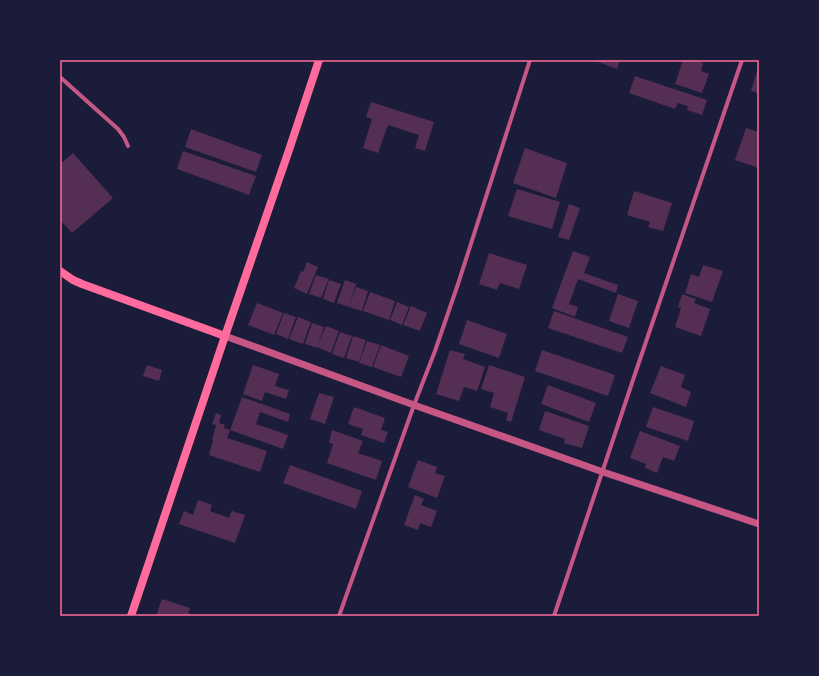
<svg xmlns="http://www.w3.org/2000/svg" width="819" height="676" viewBox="0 0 819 676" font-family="'Fira Sans Condensed',sans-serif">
<rect width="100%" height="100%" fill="#1b1b3a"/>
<g fill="#542f53">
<polygon points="593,60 620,60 617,69"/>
<polygon points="683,60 694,60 703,63 701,71 709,74 702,93 675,84"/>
<polygon points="757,71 759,71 759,93 751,91"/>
<polygon points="635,76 707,100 702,115 687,110 688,106 678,103 675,109 629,93"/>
<polygon points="371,102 434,122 425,151 415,148 419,135 388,125 378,153 363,148 372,119 366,117"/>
<polygon points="746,128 759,132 759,168 735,160"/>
<polygon points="191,129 262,155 256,172 185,147"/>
<polygon points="525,148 567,163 556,198 513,183"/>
<polygon points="183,151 256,176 249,195 177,169"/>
<polygon points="73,153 113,198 72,233 60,220 60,164"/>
<polygon points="517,189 560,202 552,229 508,216"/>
<polygon points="634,191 672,203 663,231 648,227 650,222 627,215"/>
<polygon points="569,204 580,208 569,240 558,237"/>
<polygon points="573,251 590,257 584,273 618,285 616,293 578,279 569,304 578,307 575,317 552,308"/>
<polygon points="489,253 527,265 519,289 500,283 497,290 479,284"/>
<polygon points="307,262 318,267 307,294 294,288 301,271 303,272"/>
<polygon points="703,265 723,271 712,302 685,293 691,274 699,277"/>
<polygon points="316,275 329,279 321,298 309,294"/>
<polygon points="329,280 341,284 334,303 323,299"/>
<polygon points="345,280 356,284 349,307 337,303"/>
<polygon points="356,287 368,291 362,311 349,307"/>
<polygon points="370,292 395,301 389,320 363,311"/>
<polygon points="618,294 638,301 629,328 609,321"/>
<polygon points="682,294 696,299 694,303 710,309 701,336 675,327 681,308 678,307"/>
<polygon points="397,302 409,307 402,325 390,320"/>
<polygon points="257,303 283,313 274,335 248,325"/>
<polygon points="411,306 427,313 420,331 403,325"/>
<polygon points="554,311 628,337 622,353 548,328"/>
<polygon points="284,313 296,317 288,339 276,334"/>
<polygon points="298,317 311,322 303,344 289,339"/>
<polygon points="467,320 507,334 499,358 459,344"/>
<polygon points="312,323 324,327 317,348 305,344"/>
<polygon points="326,326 339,331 331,353 317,347"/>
<polygon points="340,332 352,336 344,358 332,354"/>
<polygon points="353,336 366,340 359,362 346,358"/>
<polygon points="367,341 380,345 372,367 359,363"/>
<polygon points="381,345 409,356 401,377 373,367"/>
<polygon points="450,350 465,354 463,359 485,367 477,391 464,387 459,401 436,394"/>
<polygon points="542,350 615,375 608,396 535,371"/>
<polygon points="147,365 162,370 159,381 143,376"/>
<polygon points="253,365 279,374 275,386 289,390 286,399 265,392 262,401 243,394"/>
<polygon points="489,365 525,377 511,422 506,420 508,413 490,407 494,393 481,389"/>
<polygon points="661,366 685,375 681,387 691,392 686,407 650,393"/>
<polygon points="548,385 596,403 589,422 541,404"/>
<polygon points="319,393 334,397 325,424 310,419"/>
<polygon points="242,397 290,414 288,422 260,412 256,424 288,435 283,449 230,430"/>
<polygon points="354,407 385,418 381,430 388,432 384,443 361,435 363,429 348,424"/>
<polygon points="653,407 694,421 688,441 646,427"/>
<polygon points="545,411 589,426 582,448 564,443 565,439 539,430"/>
<polygon points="216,413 221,415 219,423 225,425 224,428 230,430 227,438 267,451 260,472 209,455 213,440 212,440 216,425 212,424"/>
<polygon points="332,430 363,441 358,453 382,461 376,480 327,463 333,444 329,442"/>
<polygon points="640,431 680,446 674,461 663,457 657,473 645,468 646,464 630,458"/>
<polygon points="418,460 437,467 435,473 445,476 437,498 408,487"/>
<polygon points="290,465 362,491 356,509 283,483"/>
<polygon points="415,495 424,499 421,505 437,511 431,527 420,523 418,530 404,525"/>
<polygon points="198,500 212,505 210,511 229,518 232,511 245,515 235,543 179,524 184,511 193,515"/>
<polygon points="162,599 190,608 188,613 195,616 156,616"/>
</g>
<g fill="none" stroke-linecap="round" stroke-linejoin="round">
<g stroke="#c65784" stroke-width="4">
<polyline points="60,77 118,129 124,137 128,146"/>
<polyline points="339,616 414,405 435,351 458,284 530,60"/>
<polyline points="554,616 635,374 742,60"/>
</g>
<polyline stroke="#c65784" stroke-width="7" points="225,336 414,405 603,472 759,524"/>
<g stroke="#ff6b9d" stroke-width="8">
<polyline points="60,271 73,280 82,284 225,336"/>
<polyline points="131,616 225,336 289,150 319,60"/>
</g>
</g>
<rect width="819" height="676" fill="none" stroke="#1b1b3a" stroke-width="122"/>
<rect x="61" y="61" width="697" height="554" fill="none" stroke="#ff6b9d" stroke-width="1.5"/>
</svg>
